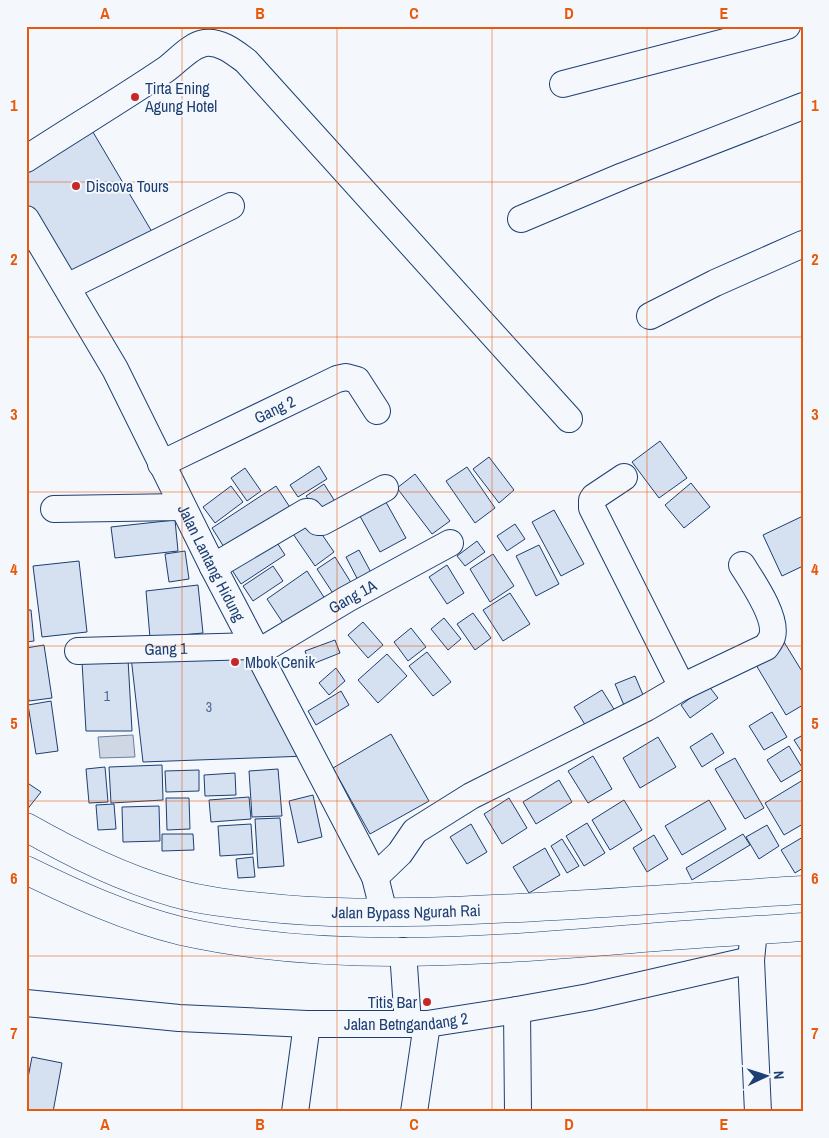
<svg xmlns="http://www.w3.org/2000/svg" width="829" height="1138" viewBox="0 0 829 1138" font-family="'Archivo Narrow',sans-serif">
<rect width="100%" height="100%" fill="#f4f7fb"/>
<polygon fill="#cfd7e4" stroke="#687fa3" points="133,735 135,757 100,758 98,737"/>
<g fill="#d5e0f0" stroke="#1d3f73">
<polygon points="90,127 155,237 69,281 26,207 26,166"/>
<polygon points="660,441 687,478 659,498 632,462"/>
<polygon points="489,457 514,490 499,503 473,469"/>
<polygon points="319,466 327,479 298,497 290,485"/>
<polygon points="467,467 495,508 475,523 446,481"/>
<polygon points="245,468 261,491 247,501 231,478"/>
<polygon points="415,474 450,521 432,534 397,488"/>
<polygon points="691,483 710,507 684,528 665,505"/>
<polygon points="324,484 336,503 319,514 306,496"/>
<polygon points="231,486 243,502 215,523 203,507"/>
<polygon points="276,486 293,512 229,555 212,528"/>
<polygon points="382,495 406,538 380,552 356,509"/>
<polygon points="554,510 584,564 561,576 532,522"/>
<polygon points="803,516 803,566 782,576 763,535"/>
<polygon points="310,517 334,552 315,566 291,531"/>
<polygon points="175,520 178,551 115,558 111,527"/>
<polygon points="515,524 525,539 507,551 497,536"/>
<polygon points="274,538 285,555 241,584 230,567"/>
<polygon points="477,541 485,552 465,566 457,556"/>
<polygon points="539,545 559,584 536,596 516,556"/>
<polygon points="359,550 374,578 361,586 346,557"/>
<polygon points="185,551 189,579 169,582 165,554"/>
<polygon points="493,554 514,586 490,602 470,569"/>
<polygon points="335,557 355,589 338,601 317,569"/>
<polygon points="79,561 87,632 42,637 33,566"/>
<polygon points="447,565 464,593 447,604 429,577"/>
<polygon points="273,566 283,581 253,601 243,586"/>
<polygon points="307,571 329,605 289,632 267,599"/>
<polygon points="198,585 203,633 150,638 146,591"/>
<polygon points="510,593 530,624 503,641 483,610"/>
<polygon points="26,610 31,610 34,641 26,642"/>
<polygon points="473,613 491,638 475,650 457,624"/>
<polygon points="444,618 461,639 448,650 431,629"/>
<polygon points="363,622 383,645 368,658 348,635"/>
<polygon points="411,628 426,647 408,661 394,642"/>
<polygon points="335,640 340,653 310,665 305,651"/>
<polygon points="784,642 803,673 803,705 786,715 753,660"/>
<polygon points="44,645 52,698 29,701 26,685 26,648"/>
<polygon points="427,652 451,682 433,696 409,666"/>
<polygon points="252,653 307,756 143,762 131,657"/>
<polygon points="387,654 407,676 378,703 358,680"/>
<polygon points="128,659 132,731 86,731 82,662"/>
<polygon points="336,668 345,681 329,695 319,683"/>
<polygon points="635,676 646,702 626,710 615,684"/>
<polygon points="708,685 718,698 690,718 681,705"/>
<polygon points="602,690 617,714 589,731 574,707"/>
<polygon points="341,691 349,705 316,725 308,711"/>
<polygon points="51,701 58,751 36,754 28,705"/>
<polygon points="772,712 787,737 764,750 749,726"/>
<polygon points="712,733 724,753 702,767 690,747"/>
<polygon points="391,734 429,801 370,834 333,768"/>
<polygon points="803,735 803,754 794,740"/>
<polygon points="658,737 676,767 640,788 623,758"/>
<polygon points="789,746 803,769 781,782 767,760"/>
<polygon points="593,756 612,789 588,803 568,771"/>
<polygon points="735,758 764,808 745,819 715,769"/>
<polygon points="162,765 163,800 111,803 109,767"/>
<polygon points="105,767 108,802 89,803 86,769"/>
<polygon points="278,769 282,816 252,817 249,771"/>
<polygon points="199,770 199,791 166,792 165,771"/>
<polygon points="235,773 236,795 205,796 204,775"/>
<polygon points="559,780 572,802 536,824 523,802"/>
<polygon points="803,780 803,824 784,835 765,803"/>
<polygon points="26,782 41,792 26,811"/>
<polygon points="313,795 322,837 298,843 289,801"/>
<polygon points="249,797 251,819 211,822 209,800"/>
<polygon points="166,798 189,798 190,829 167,830"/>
<polygon points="509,798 527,828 502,844 484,814"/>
<polygon points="624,800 642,830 610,850 592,820"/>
<polygon points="709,800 726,829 682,855 665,826"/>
<polygon points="114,804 116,829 98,830 96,805"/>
<polygon points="159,806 160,841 123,842 122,807"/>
<polygon points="280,818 284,866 258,868 255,819"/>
<polygon points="587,823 605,853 584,866 566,836"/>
<polygon points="251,824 253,854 220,856 218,826"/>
<polygon points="471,824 487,852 467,864 450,837"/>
<polygon points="767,825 779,846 759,859 746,837"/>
<polygon points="162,834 193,834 194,850 162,851"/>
<polygon points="743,834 750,845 692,880 686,868"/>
<polygon points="654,835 668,859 647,872 633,848"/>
<polygon points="803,837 803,868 795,873 781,850"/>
<polygon points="562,839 579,866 567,873 551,846"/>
<polygon points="545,848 560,875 529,893 513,867"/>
<polygon points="253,857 255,877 238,878 236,859"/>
<polygon points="32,1057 62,1063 53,1112 26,1112 26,1088"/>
</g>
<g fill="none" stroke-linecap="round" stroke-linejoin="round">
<defs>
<g id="minor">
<polyline points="563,84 787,26"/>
<path d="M26,159C72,129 119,101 165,70C177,62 190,45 205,43C221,41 235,53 246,61L569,419"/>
<path id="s1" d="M26,219L115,369L213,567L375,877L384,913"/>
<polyline points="521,219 623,176 803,106"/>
<polyline points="67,287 231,206"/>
<polyline points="650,316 715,283 803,244"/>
<path id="s2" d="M161,464L337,379L346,377L357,380L377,411"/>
<polyline points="624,477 594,497 592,500 592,508 682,687"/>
<polyline points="54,509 182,507"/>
<polyline points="213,567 306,512 309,512 318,522 322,522 385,488"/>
<path id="s3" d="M78,651L254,646"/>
<path id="s4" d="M257,653L347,599L450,543"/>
<path d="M375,877L400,853L415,831L471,796L646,708L682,687L766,647C768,644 771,640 772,637C778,618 752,581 742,565"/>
<polyline points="403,951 408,1024"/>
<polyline points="751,960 758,1112"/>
<path id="s5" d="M26,1003L179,1018L307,1024H427L517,1010L589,997L751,960L754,930"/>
<polyline points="517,1010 518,1112"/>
<polyline points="295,1112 307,1024"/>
<polyline points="414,1112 427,1024"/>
</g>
<g id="highway">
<path id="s6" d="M26,827C74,854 122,878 175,893C203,901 233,904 262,907C324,914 386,913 449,911C567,907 685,897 803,890"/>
<path d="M26,870C75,894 128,918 181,931C328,964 484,951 632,939C689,934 746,931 803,927"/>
</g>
</defs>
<use href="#minor" stroke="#1d3f73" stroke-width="28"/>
<use href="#highway" stroke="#1d3f73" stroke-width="29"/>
<use href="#minor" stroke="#f4f7fb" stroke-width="26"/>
<use href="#highway" stroke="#f4f7fb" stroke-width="28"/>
</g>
<path fill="none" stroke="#e8590c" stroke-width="1" stroke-opacity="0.55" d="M182,26V1112M337,26V1112M492,26V1112M647,26V1112M26,182H803M26,337H803M26,492H803M26,646H803M26,801H803M26,956H803"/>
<g fill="#c62828" stroke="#f4f7fb" stroke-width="2">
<circle cx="135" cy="97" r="5"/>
<circle cx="76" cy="186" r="5"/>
<circle cx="235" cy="662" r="5"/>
<circle cx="427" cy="1002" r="5"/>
</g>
<g text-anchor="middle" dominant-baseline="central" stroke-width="4" stroke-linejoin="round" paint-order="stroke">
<g font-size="14" fill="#4b6792">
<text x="107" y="696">1</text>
<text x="209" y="707">3</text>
</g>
<g font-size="16" fill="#1d3f73" stroke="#f4f7fb" text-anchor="start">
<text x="145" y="88">Tirta Ening<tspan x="145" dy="18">Agung Hotel</tspan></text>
<text x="86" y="186">Discova Tours</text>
<text x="245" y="662">Mbok Cenik</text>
<text x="417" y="1002" text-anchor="end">Titis Bar</text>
</g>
<g font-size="16" fill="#1d3f73" stroke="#f4f7fb">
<text stroke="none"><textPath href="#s2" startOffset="126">Gang 2</textPath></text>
<text stroke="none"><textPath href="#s1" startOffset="391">Jalan Lantang Hidung</textPath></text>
<text stroke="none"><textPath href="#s4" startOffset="111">Gang 1A</textPath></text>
<text stroke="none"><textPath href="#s3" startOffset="88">Gang 1</textPath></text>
<text stroke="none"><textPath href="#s6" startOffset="396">Jalan Bypass Ngurah Rai</textPath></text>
<text stroke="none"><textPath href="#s5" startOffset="381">Jalan Betngandang 2</textPath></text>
</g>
</g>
<rect width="829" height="1138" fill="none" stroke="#f4f7fb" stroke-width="55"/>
<g transform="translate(766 1076) rotate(86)" stroke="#f4f7fb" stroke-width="4" paint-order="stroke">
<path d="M0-4L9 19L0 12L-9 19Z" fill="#1d3f73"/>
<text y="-8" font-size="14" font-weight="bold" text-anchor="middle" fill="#1d3f73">N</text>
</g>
<rect x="28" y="28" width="774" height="1082" fill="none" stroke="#e8590c" stroke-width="2"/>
<g font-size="16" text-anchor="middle" font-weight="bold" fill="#e8590c">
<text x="105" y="19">A</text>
<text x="260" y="19">B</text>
<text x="414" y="19">C</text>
<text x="569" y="19">D</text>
<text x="724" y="19">E</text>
<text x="14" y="111">1</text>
<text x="815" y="111">1</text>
<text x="14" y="265">2</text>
<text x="815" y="265">2</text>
<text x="14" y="420">3</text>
<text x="815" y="420">3</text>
<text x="14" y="575">4</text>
<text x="815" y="575">4</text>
<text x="14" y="729">5</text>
<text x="815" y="729">5</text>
<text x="14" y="884">6</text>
<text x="815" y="884">6</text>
<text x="14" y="1039">7</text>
<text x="815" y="1039">7</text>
<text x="105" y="1130">A</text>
<text x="260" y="1130">B</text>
<text x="414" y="1130">C</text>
<text x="569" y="1130">D</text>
<text x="724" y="1130">E</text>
</g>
</svg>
